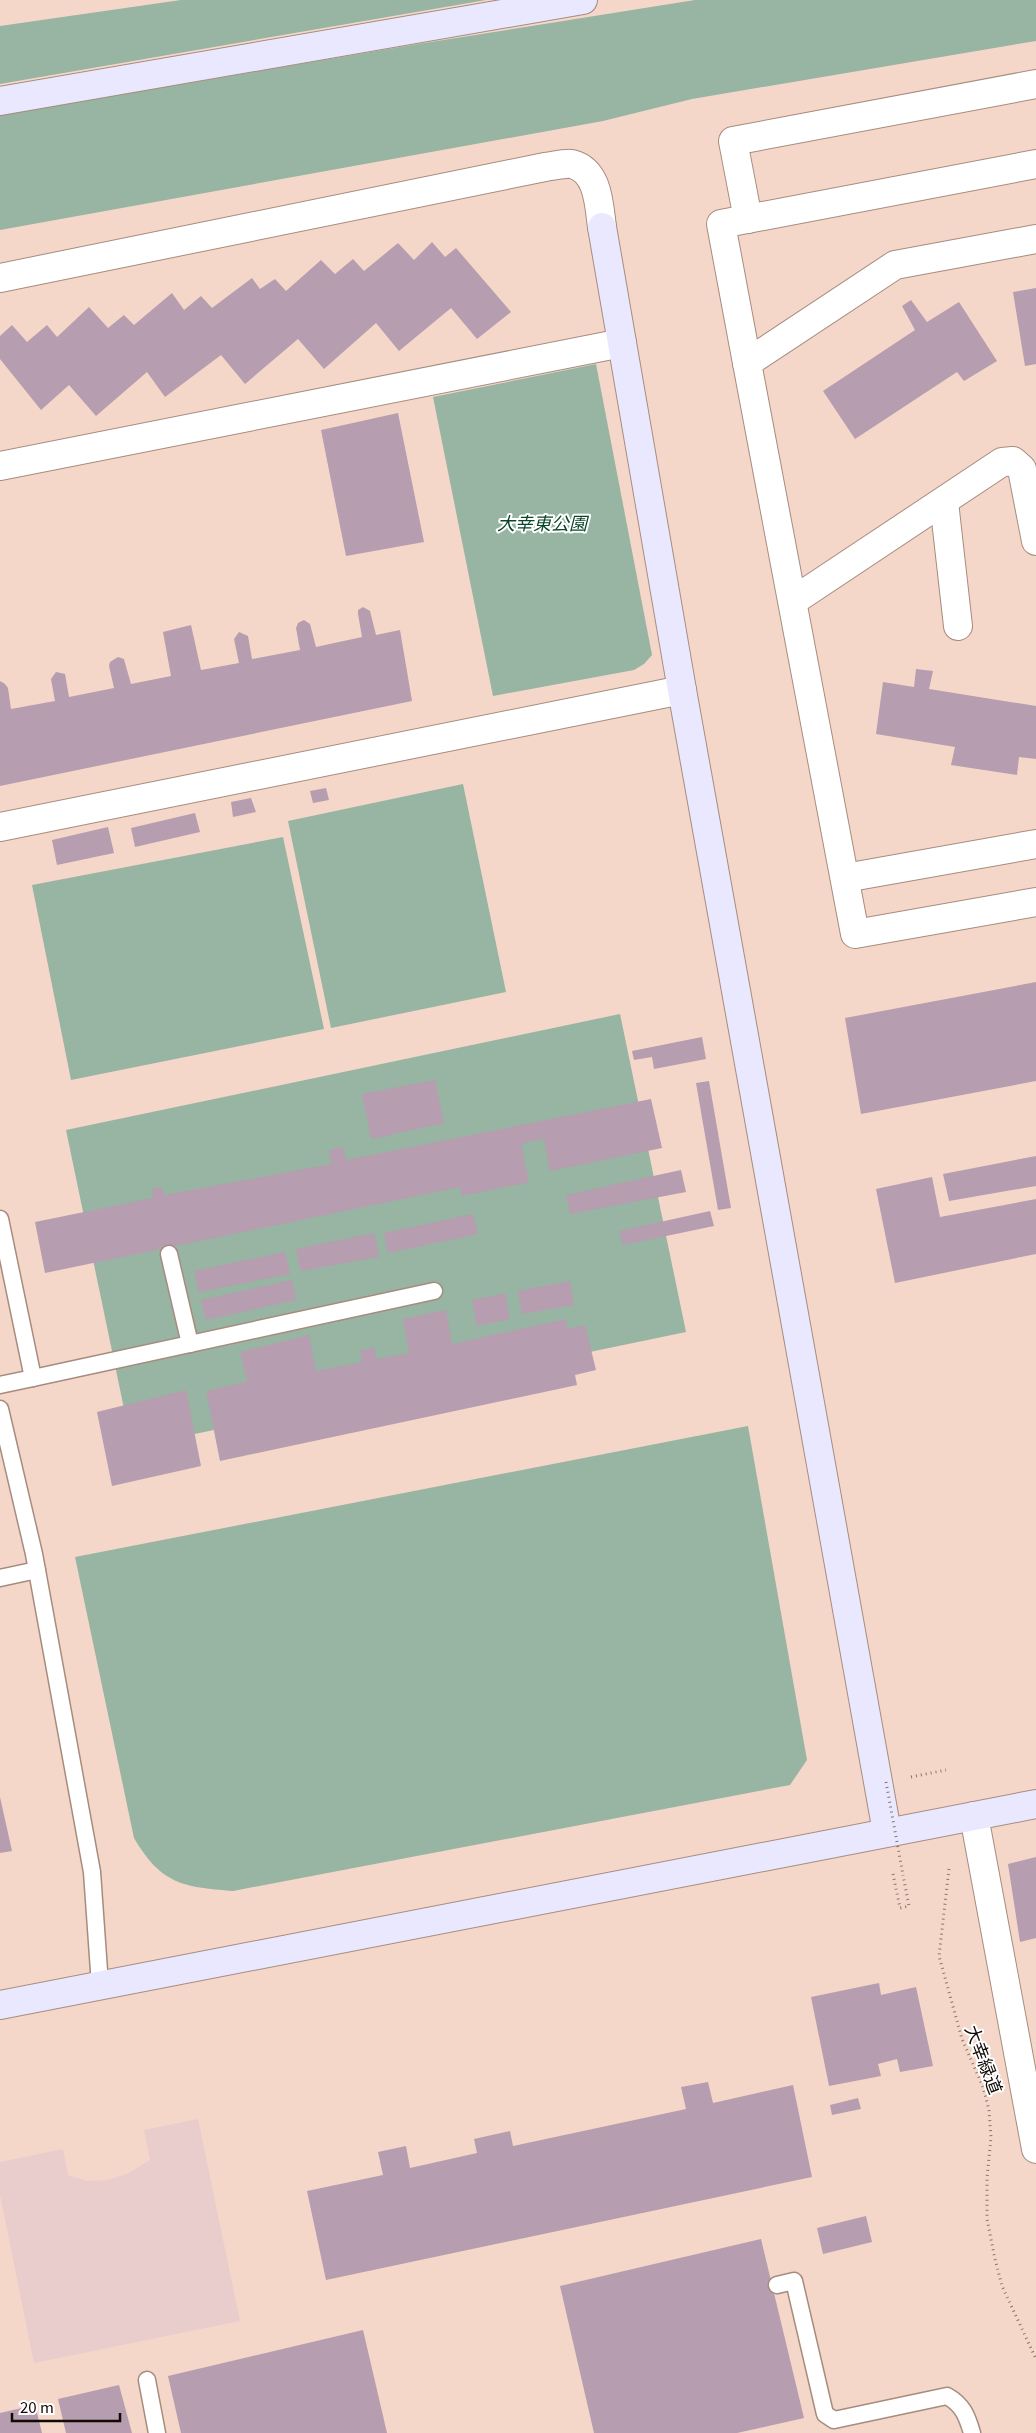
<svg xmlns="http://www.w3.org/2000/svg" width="1036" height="2433" viewBox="0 0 1036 2433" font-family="Georgia,'Noto Sans JP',serif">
<rect width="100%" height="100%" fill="#f4d7c9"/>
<polygon fill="#e8cdcc" points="198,2119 240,2321 34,2363 0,2195 0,2162 63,2149 68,2175 87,2181 108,2180 129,2173 150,2160 144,2130"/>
<g fill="#97b5a2">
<polygon points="181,0 486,0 0,84 0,26"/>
<polygon points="695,0 1036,0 1036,41 692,99 603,121 0,230 0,115 418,44"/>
<polygon points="596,364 652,655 644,664 634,670 493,696 433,397"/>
<polygon points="463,784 506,992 331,1028 288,821"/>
<polygon points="283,837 324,1029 71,1080 32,885"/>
<polygon points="620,1014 686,1332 132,1447 66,1130"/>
<path d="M748,1426L807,1760L790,1785L233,1891C182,1887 161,1884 134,1838L75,1557Z"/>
</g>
<g fill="#b69daf">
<polygon points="432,242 445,257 456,248 511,312 477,339 451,308 399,351 376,323 324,369 298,339 245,384 221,355 165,397 147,372 96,416 69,385 41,410 0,359 0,336 12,325 27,342 47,325 57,337 89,307 108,328 124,315 134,325 172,293 184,310 201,296 212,308 252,278 260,289 275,279 286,291 321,260 335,274 353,259 364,271 398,243 414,260"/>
<polygon points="1036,288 1036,364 1025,366 1013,292"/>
<polygon points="911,300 927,322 959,302 997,361 964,381 957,372 855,439 823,391 915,330 902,306"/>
<polygon points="398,413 424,542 346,556 321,430"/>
<polygon points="363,607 370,611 376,635 400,630 412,701 0,786 0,681 5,684 8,688 11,709 55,701 51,679 56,672 65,674 69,697 114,688 109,666 110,662 118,657 124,659 125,663 131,684 171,676 163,632 191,625 201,670 239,663 234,639 239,632 248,636 252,659 300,650 296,628 298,623 304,620 310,624 316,647 362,637 358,614 358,610"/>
<polygon points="916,669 933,671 929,689 1036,706 1036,759 1019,757 1017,775 951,765 955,747 876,734 883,682 914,687"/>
<polygon points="326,788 329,800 313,803 310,791"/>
<polygon points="251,798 256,812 233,817 231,802"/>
<polygon points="195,813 200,832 135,847 131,828"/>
<polygon points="108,827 114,853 57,865 52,840"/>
<polygon points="1036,982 1036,1081 861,1114 845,1018"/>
<polygon points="702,1037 706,1059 654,1069 652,1057 634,1060 632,1051"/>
<polygon points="435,1080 444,1123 371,1139 362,1094"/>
<polygon points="709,1081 731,1208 718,1210 696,1083"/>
<polygon points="651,1099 662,1148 550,1171 544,1139 521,1144 529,1182 462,1196 460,1187 45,1273 35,1222 153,1198 152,1189 161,1187 165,1195 331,1164 329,1150 343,1147 346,1160"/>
<polygon points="1036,1156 1036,1186 949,1201 943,1174"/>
<polygon points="681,1170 686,1192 570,1214 566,1195"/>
<polygon points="932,1177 940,1217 1036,1199 1036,1254 895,1283 876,1189"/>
<polygon points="710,1211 714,1226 623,1245 619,1231"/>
<polygon points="473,1214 478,1234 388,1253 384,1233"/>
<polygon points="374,1233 379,1257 301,1271 296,1249"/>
<polygon points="285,1252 290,1274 199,1292 194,1271"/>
<polygon points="292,1280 296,1300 206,1320 201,1300"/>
<polygon points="570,1281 574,1305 522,1314 518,1291"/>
<polygon points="505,1293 510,1319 477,1326 472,1300"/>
<polygon points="446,1310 452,1344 566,1319 567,1329 585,1325 596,1370 575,1375 577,1385 220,1461 206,1391 247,1382 240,1352 309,1335 316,1371 362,1362 360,1351 374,1347 377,1359 409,1353 403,1319"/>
<polygon points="186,1390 201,1466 112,1486 97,1412"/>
<polygon points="0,1797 12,1851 0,1853"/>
<polygon points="1036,1857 1036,1938 1020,1942 1008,1864"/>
<polygon points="879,1983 881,1995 916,1987 933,2066 900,2072 897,2059 878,2064 881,2076 829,2086 811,1997"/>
<polygon points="708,2082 713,2103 793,2085 812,2177 326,2280 307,2191 383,2175 378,2152 406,2146 410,2168 477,2153 474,2139 510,2131 513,2146 686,2109 681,2087"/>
<polygon points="858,2098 861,2109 832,2115 830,2105"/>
<polygon points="866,2216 872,2242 823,2254 817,2228"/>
<polygon points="761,2239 804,2418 737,2433 594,2433 560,2286"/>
<polygon points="363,2330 387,2433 181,2433 168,2376"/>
<polygon points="119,2385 132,2433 66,2433 58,2399"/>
<polygon points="35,2405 42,2433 0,2433 0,2413"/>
</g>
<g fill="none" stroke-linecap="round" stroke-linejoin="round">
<defs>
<g id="lane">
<polyline points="0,1219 33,1378 0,1385"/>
<polyline points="169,1254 190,1344"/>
<polyline points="33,1378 434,1291"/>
<polyline points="0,1409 34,1554 92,1872 100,1985"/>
<polyline points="0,1578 37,1570"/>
<path d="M777,2285L794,2281L825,2414L834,2420L947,2396C963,2405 967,2416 972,2433"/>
<polyline points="147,2380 157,2433"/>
</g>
<g id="street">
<polyline points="748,219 733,141 1036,84"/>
<polyline points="1036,239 895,265 747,363 855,934 1036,902"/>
<path d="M0,278L545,167C553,166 565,163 572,164C599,171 599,206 602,227"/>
<polyline points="747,363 721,224 1036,164"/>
<polyline points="0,466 622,343"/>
<polyline points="944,502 958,626"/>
<polyline points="793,601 1002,462 1013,461 1022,469 1036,541"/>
<polyline points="0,827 682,690"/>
<polyline points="845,878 1036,844"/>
<polyline points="974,1816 1036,2149"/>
</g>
<g id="secondary">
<polyline points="0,101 583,0"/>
<polyline points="602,227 682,690 887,1832"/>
<polyline points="0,2005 1036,1804"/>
</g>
</defs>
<use href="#lane" stroke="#a68c7f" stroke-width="19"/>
<use href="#street" stroke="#a68c7f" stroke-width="30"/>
<use href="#secondary" stroke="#a68c7f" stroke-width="30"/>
<g stroke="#89766c" stroke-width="3" stroke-dasharray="1 4" stroke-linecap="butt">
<polyline points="911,1777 946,1770"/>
<polyline points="949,1869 939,1956 962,2039 983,2087 989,2110 991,2137 987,2178 987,2219 995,2259 1002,2286 1036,2359"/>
<polyline points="893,1874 900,1908 909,1906 903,1875"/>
</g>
<use href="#lane" stroke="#fff" stroke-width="16"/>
<use href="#street" stroke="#fff" stroke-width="28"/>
<use href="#secondary" stroke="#e9e8ff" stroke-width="28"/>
<polyline stroke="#89766c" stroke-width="3" stroke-dasharray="1 4" stroke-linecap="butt" points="886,1782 903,1875"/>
</g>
<g text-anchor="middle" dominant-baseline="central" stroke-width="4" stroke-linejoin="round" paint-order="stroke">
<g font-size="18" font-style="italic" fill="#0a462a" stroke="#fff">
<text x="542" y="522">大幸東公園</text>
</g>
<g font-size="18" fill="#120905" stroke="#fff">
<text transform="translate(985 2059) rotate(69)">大幸緑道</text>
</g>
</g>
<path d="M12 2413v8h108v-8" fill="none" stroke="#120905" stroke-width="2.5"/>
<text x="20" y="2413" font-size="15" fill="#120905" stroke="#ffffff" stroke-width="4" paint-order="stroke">20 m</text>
</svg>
